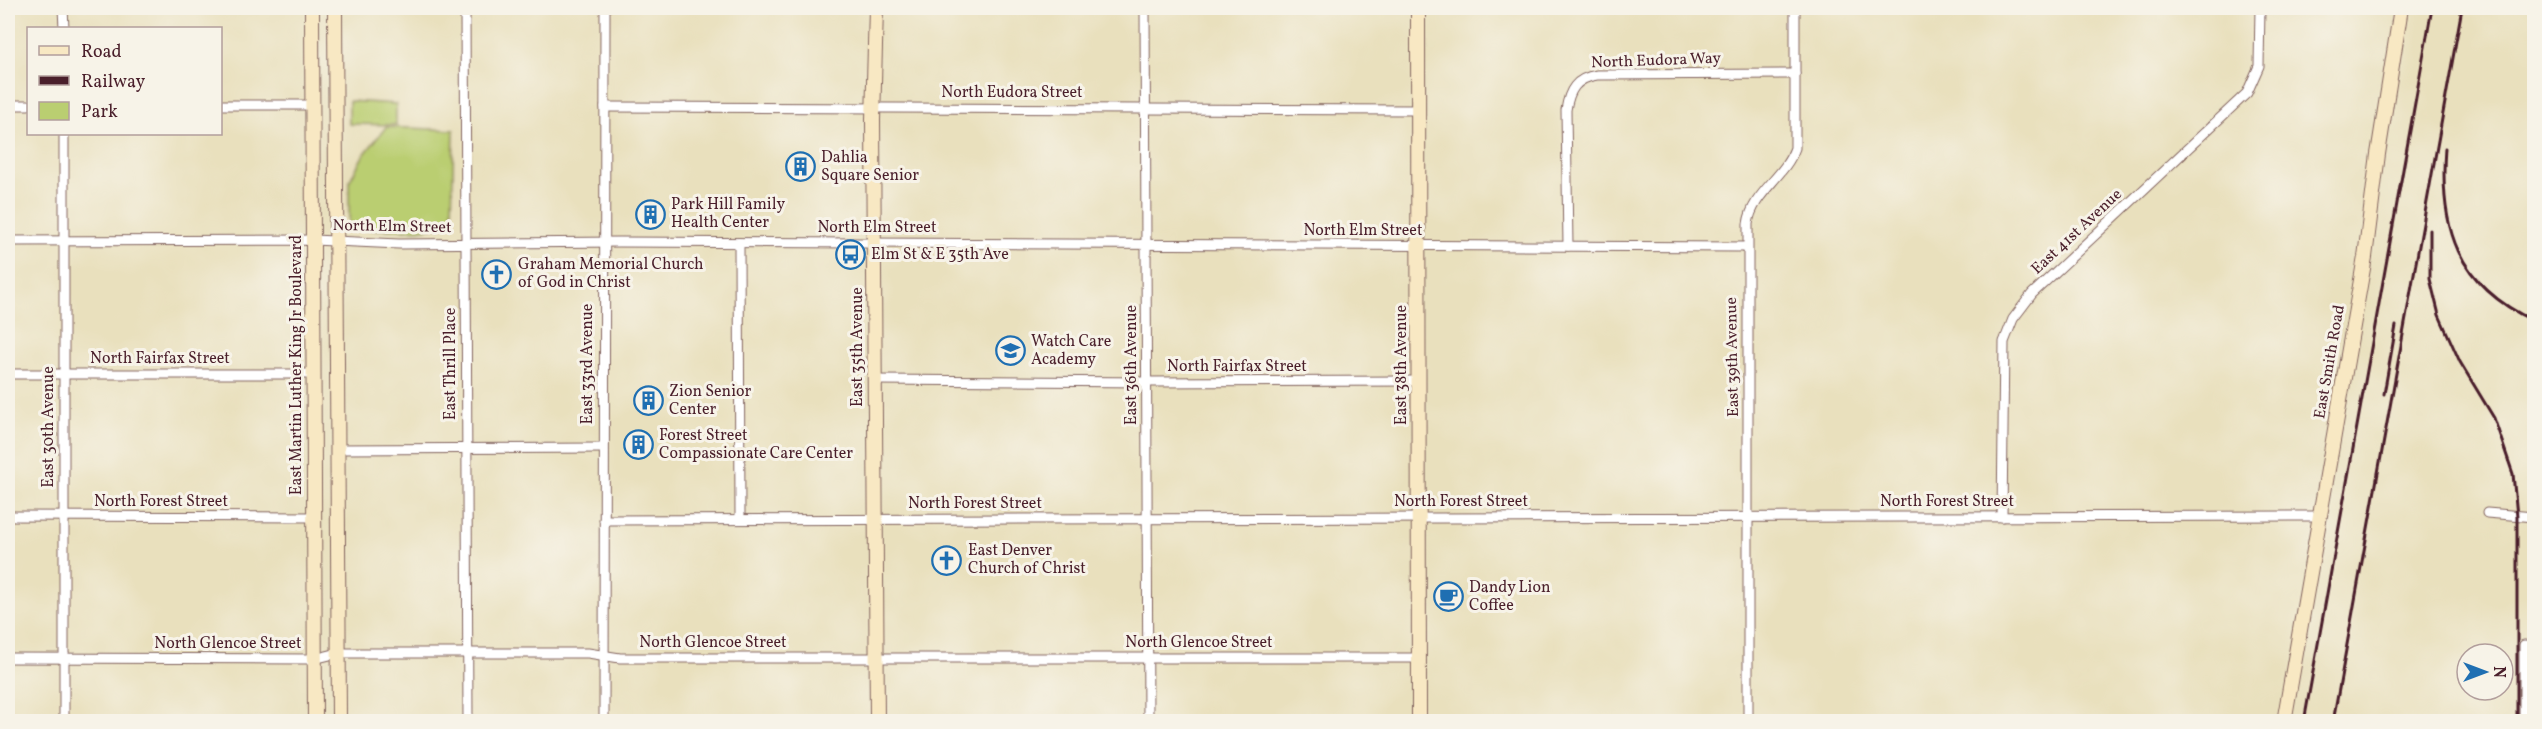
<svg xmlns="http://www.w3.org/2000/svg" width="2542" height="729" viewBox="0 0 2542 729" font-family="Vollkorn,serif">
<rect width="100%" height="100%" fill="#f7f3e8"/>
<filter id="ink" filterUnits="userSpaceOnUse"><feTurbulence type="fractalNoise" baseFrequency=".0167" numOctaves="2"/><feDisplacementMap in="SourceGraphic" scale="12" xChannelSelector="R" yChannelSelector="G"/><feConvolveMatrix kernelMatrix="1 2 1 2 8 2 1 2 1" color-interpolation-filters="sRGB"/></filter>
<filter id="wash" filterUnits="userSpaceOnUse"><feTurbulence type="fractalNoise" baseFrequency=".008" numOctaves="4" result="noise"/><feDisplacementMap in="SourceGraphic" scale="24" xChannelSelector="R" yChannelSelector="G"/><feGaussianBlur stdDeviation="1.35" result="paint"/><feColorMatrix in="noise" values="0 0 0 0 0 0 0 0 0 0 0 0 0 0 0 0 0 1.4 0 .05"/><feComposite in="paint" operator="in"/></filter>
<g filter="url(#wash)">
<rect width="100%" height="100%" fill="#e9e0bd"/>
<g fill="#bace71" stroke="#82764e" stroke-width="1.5">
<polygon points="349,101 396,104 396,125 349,124"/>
<polygon points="386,127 454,130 452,215 442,226 419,230 349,229 349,182 363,156"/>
</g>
</g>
<g filter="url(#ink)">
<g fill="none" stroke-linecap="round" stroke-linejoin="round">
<defs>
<g id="street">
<polyline points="63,8 64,28"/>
<polyline points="465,8 468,722"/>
<polyline points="1145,8 1148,722"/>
<polyline points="8,105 28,105"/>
<polyline points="220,105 312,105"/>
<polyline points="605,107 1418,110"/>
<polyline points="8,241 313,240 399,244 619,242 1747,247"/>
<polyline points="739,243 740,519"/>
<path d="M1568,246L1566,110C1569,90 1576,78 1597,75L1795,74"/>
<polyline points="8,374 313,374"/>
<polyline points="875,380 1147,382 1419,381"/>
<polyline points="338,449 603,448"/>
<polyline points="2487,513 2534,517"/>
<polyline points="8,516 314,517"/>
<polyline points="2002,517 2004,342 2013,319 2032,294 2247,93 2259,66 2260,8"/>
<polyline points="604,520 2319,516"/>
<polyline points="8,658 314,659 338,653 588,653 620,658 1419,658"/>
<polyline points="64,722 64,134"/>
<polyline points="604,722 605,8"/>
<path d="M1748,722V224C1752,193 1785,177 1795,148V8"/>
<polyline points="2524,722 2524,645 2534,646"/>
</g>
<g id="secondary">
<polyline points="312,8 315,722"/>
<polyline points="335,8 339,722"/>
<polyline points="876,8 873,120 877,722"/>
<polyline points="1418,8 1419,722"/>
<polyline points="2284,722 2365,257 2378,154 2401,8"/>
</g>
</defs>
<use href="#street" stroke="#82635e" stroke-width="11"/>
<use href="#secondary" stroke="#82635e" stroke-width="16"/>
<use href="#street" stroke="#fff" stroke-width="9"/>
<use href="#secondary" stroke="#f8e8c3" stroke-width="14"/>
<g stroke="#4a1f2b" stroke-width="3">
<path d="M2445,148C2439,228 2457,285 2534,321"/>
<polyline points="2430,230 2430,279 2439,315 2460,362 2494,418 2513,474 2517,516 2517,722"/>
<polyline points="2384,394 2396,326"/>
<polyline points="2304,722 2432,8"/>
<polyline points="2333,722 2462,8"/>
</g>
</g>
</g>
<defs>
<symbol id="building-ring" viewBox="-11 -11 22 22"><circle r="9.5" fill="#f7f3e8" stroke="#1f6fb2" stroke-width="1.5"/><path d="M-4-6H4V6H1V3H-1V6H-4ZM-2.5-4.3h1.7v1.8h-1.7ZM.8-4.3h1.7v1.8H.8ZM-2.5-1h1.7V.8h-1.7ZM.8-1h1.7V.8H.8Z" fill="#1f6fb2"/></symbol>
<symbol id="bus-ring" viewBox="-11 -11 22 22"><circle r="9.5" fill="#f7f3e8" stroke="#1f6fb2" stroke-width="1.5"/><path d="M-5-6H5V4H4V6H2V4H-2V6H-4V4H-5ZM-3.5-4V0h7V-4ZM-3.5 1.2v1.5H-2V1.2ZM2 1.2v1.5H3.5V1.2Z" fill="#1f6fb2"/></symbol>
<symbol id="church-ring" viewBox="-11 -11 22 22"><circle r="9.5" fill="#f7f3e8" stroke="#1f6fb2" stroke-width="1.5"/><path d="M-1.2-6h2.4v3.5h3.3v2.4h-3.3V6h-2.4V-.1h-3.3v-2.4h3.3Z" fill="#1f6fb2"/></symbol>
<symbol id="school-ring" viewBox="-11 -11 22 22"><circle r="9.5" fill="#f7f3e8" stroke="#1f6fb2" stroke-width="1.5"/><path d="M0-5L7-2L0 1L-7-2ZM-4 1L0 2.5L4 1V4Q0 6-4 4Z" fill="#1f6fb2"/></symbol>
<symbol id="cafe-ring" viewBox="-11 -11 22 22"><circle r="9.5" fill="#f7f3e8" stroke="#1f6fb2" stroke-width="1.5"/><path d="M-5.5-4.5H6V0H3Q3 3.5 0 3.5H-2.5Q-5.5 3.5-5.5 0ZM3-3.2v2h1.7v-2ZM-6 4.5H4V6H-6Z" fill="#1f6fb2"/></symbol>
</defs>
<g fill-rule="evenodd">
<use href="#building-ring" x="784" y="150" width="33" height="33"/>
<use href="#building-ring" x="634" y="198" width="33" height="33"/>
<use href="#bus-ring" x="834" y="238" width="33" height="33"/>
<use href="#church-ring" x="480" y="258" width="33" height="33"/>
<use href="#school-ring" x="994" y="334" width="33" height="33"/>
<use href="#building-ring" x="632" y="384" width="33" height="33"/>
<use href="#building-ring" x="622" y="428" width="33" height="33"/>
<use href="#church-ring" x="930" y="544" width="33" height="33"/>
<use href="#cafe-ring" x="1432" y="580" width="33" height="33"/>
</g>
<g text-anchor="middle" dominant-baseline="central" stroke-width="6" stroke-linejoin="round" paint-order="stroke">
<g font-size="16" fill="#4a1f2b" stroke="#f7f3e8">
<text transform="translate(1656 61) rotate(-2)">North Eudora Way</text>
<text x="1012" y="93">North Eudora Street</text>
<text transform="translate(392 227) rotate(1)">North Elm Street</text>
<text x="877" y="228">North Elm Street</text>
<text x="1363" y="231">North Elm Street</text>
<text transform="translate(2077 232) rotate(-43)">East 41st Avenue</text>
<text transform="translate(858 347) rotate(-90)">East 35th Avenue</text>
<text transform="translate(1733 357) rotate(-91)">East 39th Avenue</text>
<text x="160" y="359">North Fairfax Street</text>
<text transform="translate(2330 362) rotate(-80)">East Smith Road</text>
<text transform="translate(451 364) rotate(-90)">East Thrill Place</text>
<text transform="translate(588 364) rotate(-90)">East 33rd Avenue</text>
<text transform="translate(297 365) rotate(-90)">East Martin Luther King Jr Boulevard</text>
<text transform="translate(1132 365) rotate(-90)">East 36th Avenue</text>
<text transform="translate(1402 365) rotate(-90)">East 38th Avenue</text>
<text x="1237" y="367">North Fairfax Street</text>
<text transform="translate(49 427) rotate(-90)">East 30th Avenue</text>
<text x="161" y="502">North Forest Street</text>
<text x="1461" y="502">North Forest Street</text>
<text x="1947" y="502">North Forest Street</text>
<text x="975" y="504">North Forest Street</text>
<text x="713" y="643">North Glencoe Street</text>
<text x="1199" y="643">North Glencoe Street</text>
<text x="228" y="644">North Glencoe Street</text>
</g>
<g font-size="16" fill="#4a1f2b" stroke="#f7f3e8" text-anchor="start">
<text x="821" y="158">Dahlia<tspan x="821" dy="18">Square Senior</tspan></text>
<text x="671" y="205">Park Hill Family<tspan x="671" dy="18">Health Center</tspan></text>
<text x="871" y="255">Elm St &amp; E 35th Ave</text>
<text x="518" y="265">Graham Memorial Church<tspan x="518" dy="18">of God in Christ</tspan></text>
<text x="1031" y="342">Watch Care<tspan x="1031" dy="18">Academy</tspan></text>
<text x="669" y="392">Zion Senior<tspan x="669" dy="18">Center</tspan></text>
<text x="659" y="436">Forest Street<tspan x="659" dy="18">Compassionate Care Center</tspan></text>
<text x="968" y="551">East Denver<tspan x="968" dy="18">Church of Christ</tspan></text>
<text x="1469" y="588">Dandy Lion<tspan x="1469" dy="18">Coffee</tspan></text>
</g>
</g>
<rect width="2542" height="729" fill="none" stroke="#f7f3e8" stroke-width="30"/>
<rect x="27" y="27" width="195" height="108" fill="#f7f3e8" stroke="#b29e9c" stroke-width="1.5"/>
<rect x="39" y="46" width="30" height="9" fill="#f8e8c3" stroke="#b29e9c" stroke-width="1.5"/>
<text x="81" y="57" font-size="18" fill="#4a1f2b">Road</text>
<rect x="39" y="76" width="30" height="9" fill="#4a1f2b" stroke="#b29e9c" stroke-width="1.5"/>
<text x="81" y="87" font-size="18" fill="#4a1f2b">Railway</text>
<rect x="39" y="102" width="30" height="18" fill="#bace71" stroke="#b29e9c" stroke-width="1.5"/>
<text x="81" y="117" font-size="18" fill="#4a1f2b">Park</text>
<g transform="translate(2485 672) rotate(90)"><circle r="28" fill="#f7f3e8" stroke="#b29e9c" stroke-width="1.5"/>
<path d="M0-4.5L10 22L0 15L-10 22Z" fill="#1f6fb2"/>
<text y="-9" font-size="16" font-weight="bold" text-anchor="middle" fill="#4a1f2b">N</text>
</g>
</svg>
